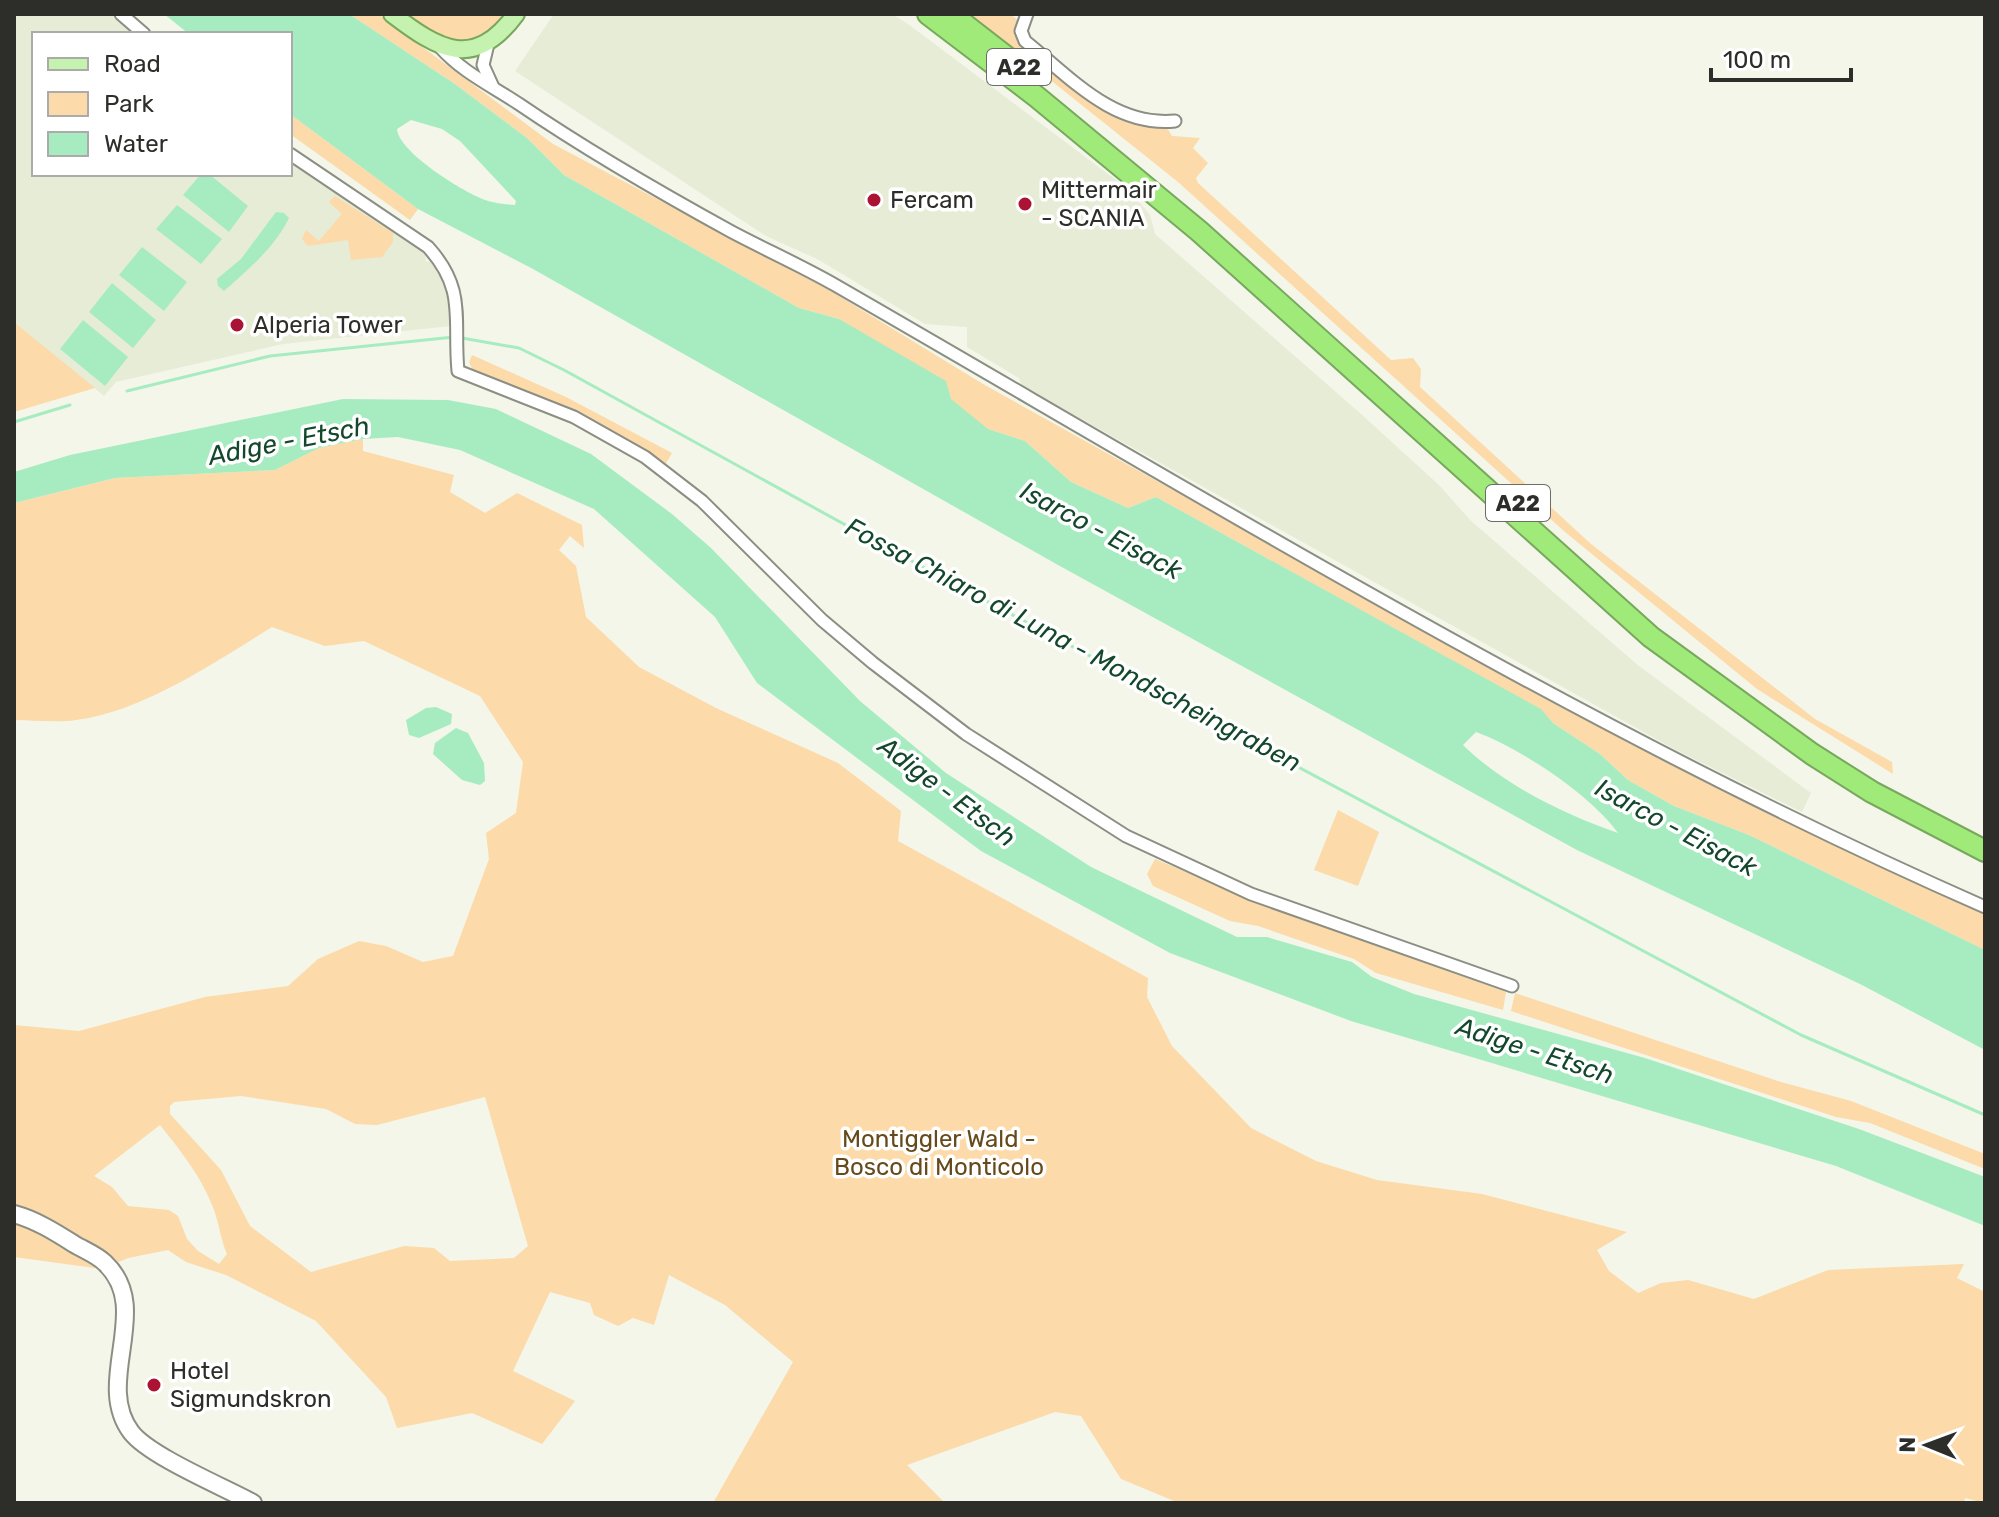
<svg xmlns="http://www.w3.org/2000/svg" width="1999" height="1517" viewBox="0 0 1999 1517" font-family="Rubik,sans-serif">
<rect width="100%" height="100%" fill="#f3f6e9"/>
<g fill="#e7ecd7">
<polygon points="14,14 111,14 136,34 34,34 34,174 290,174 290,163 425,252 426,262 431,261 447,290 451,326 283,344 116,382 104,396 14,322"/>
<polygon points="554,14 892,14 908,24 1128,189 1150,215 1155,234 1360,413 1440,486 1470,520 1639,666 1811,793 1802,812 1676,750 1022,386 1019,378 967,347 967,327 925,324 819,260 766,236 515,71"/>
</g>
<g fill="#fcdaa9" fill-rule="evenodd">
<polygon points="349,14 378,14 553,144 829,290 983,384 1374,602 1985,911 1985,950 1749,835 1674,806 1628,780 1600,754 1553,723 1540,709 1156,497 1128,508 1071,482 1025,441 988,429 839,319 799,308 564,175 527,138 455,84"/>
<path d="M404,14H510C465,58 451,45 404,14Z"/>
<polygon points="968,14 1010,14 1019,21 1022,43 1108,112 1124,119 1166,126 1172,136 1200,138 1193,148 1208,163 1196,178 1198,183 1391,360 1413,358 1421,369 1420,387 1591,544 1815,719 1892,762 1893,774 1757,689 1565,532 1178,182"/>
<polygon points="290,114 418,209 410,220 290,134"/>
<polygon points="335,196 393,233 393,242 382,257 351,260 348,240 308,246 302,239 306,230 319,241 342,214 329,202"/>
<polygon points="14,322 95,388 14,412"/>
<polygon points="472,355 566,397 672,453 665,465 574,412 473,371 469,362"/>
<path d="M363,439V451L454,475L450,492L485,513L517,493L582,525L584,548L570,536L559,550L576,566L586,617L639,667L716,708L838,763L901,811L898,841L1148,978L1147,997L1172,1046L1251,1128L1316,1161L1377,1180L1482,1194L1627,1232L1597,1250L1609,1271L1638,1293L1661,1283L1688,1280L1754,1299L1828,1270L1964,1264L1957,1278L1985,1292V1503L1965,1498L1964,1503H1179L1121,1479L1081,1416L1055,1412L907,1465L945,1503H713L793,1362L725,1305L669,1275L654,1325L633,1318L618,1326L594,1315L590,1303L550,1292L513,1371L575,1401L542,1444L472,1413L397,1428L386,1397L316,1321L226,1275L186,1262L168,1250L128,1258L102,1269L14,1257V1025L79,1031L205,997L288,986L318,959L359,941L386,946L423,962L453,956L489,859L486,833L516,813L523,762L480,696L364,641L325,646L272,627C215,662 144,711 76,720C56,723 34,720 14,720V503L115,478L275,470L319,448ZM241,1096L326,1109L355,1124L377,1125L485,1097L528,1246L514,1258L450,1261L434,1248L404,1246L311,1272L250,1226L221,1170L170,1114V1106L174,1102ZM160,1125C180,1150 200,1175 212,1205C219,1221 220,1238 227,1254L219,1264L198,1251L187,1239L178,1216L169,1210L128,1206L112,1187L94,1176Z"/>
<polygon points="1338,810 1379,832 1358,886 1314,870"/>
<polygon points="1155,859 1277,910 1506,992 1503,1010 1376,973 1354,959 1258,926 1230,921 1153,886 1147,874"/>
<polygon points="1515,993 1781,1082 1851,1101 1985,1154 1985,1169 1870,1123 1836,1117 1511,1011"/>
</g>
<g fill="#a7ecc0" fill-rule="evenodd">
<path d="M164,14H349L455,84L527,138L564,175L799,308L839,319L946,381L951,399L988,429L1025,441L1071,482L1128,508L1156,497L1541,709L1553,723L1600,754L1628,780L1674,806L1749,835L1985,950V1050L1860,984L1577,850L1058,565L533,269L418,209L290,114V34H189ZM411,120L442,129L460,141L516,201L515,205C503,204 490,203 478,197C458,188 399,152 397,129ZM1476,732C1520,748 1591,795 1618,833C1564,814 1505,786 1463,745Z"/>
<polygon points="201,174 209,174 248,206 229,232 183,195"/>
<polygon points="177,205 222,239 201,264 156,229"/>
<path d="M276,212L284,213L289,218C275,247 248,270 224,291L218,286L217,279L241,259Z"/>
<polygon points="142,247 187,282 164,311 119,275"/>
<polygon points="112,283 156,320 133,348 89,312"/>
<polygon points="83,320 128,357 105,386 60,349"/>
<polygon points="343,399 448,400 496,409 591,454 672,514 711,548 860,701 946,773 1091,867 1237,937 1267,937 1352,962 1372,977 1414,994 1645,1058 1859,1129 1985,1177 1985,1226 1836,1166 1351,1021 1170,953 981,851 757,683 715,617 594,509 460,450 398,437 363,439 319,448 275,470 115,478 14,503 14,472 70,455"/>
<polygon points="436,707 452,714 451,724 419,738 409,735 406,720 426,708"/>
<polygon points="456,728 468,733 484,763 485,781 480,785 462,780 433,754 435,743"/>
</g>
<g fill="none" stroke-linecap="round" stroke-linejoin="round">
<g stroke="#a7ecc0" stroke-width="3">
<polyline points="462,338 519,348 564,370 891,550 1801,1035 1985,1115"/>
<polyline points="127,391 270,356 454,337"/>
<polyline points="14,422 70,405"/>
</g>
<defs>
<g id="street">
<polyline points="121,14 144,34"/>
<path d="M1027,14L1021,31L1025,41C1070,77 1113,127 1175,121"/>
<polyline points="488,44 483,65 493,87"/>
<path d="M440,47C462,72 492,86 519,104C588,151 659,192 732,232C766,250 802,266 835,285C1212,502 1586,732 1985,907"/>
<path d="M290,154L428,247C467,290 453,319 458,371L574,417L645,457L702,501L822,620L873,663L966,734L1126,836L1251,894L1512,986"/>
</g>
<path id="secondary" d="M14,1214C36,1220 55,1232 74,1244C84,1250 97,1255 105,1263C154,1309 93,1381 131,1432C149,1456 224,1487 253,1503"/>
<path id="primary" d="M392,14C439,50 474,71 516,14"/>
<g id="highway">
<polyline points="928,14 1037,97 1199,231 1651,637 1812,754 1872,792 1985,851"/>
<polyline points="951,14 1018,66"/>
</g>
</defs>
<use href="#street" stroke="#8b8e82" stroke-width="15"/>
<use href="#secondary" stroke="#8b8e82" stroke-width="20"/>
<use href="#primary" stroke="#77a85d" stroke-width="20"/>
<use href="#highway" stroke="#77a85d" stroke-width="24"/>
<use href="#street" stroke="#fff" stroke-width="11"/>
<use href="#secondary" stroke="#fff" stroke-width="16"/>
<use href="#primary" stroke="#c5f2af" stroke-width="16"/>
<use href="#highway" stroke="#9fea79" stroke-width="20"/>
</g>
<g fill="#aa1333" stroke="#fff" stroke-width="3">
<circle cx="874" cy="200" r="8"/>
<circle cx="1025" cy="204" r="8"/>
<circle cx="237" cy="325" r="8"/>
<circle cx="154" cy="1385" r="8"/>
</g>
<g text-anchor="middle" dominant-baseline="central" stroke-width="7" stroke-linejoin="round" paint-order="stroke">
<g fill="#fff" stroke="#6c6d69" stroke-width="2">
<rect x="987" y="49" width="64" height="36" rx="6"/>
<rect x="1486" y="485" width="64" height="36" rx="6"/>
</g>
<g font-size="22" font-weight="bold" fill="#2d2e29">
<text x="1019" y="67">A22</text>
<text x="1518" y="503">A22</text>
</g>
<g font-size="24" fill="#2d2e29" stroke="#fff" text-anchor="start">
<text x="1041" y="190">Mittermair<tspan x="1041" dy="28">- SCANIA</tspan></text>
<text x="890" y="200">Fercam</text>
<text x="253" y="325">Alperia Tower</text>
<text x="170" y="1371">Hotel<tspan x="170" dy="28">Sigmundskron</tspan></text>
</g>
<g font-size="24" fill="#664a1b" stroke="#fff">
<text x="939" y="1139">Montiggler Wald -<tspan x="939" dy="28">Bosco di Monticolo</tspan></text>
</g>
<g font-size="26" font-style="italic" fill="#14482c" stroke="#fff">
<text transform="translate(289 441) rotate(-11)">Adige - Etsch</text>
<text transform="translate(1101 531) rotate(28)">Isarco - Eisack</text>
<text transform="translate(1073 645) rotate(28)">Fossa Chiaro di Luna - Mondscheingraben</text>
<text transform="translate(947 792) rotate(37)">Adige - Etsch</text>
<text transform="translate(1676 828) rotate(28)">Isarco - Eisack</text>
<text transform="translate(1535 1051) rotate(18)">Adige - Etsch</text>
</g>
</g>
<rect width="1999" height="1517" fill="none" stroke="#2d2e29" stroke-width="32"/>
<rect x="32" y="32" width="260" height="144" fill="#ffffff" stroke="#ababa9" stroke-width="2"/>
<rect x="48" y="58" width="40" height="12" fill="#c5f2af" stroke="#ababa9" stroke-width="2"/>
<text x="104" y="72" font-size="24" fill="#2d2e29">Road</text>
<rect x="48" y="92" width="40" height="24" fill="#fcdaa9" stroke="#ababa9" stroke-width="2"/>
<text x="104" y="112" font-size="24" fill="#2d2e29">Park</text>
<rect x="48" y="132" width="40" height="24" fill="#a7ecc0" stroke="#ababa9" stroke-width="2"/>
<text x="104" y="152" font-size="24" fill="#2d2e29">Water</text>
<g transform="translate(1927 1445) rotate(271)" stroke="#ffffff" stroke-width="6" paint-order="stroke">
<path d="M0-6L14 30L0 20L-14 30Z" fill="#2d2e29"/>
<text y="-12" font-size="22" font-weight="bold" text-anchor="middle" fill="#2d2e29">N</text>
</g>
<path d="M1711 68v12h140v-12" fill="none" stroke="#2d2e29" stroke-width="4"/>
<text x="1723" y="68" font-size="24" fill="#2d2e29" stroke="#ffffff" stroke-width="6" paint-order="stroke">100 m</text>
</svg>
